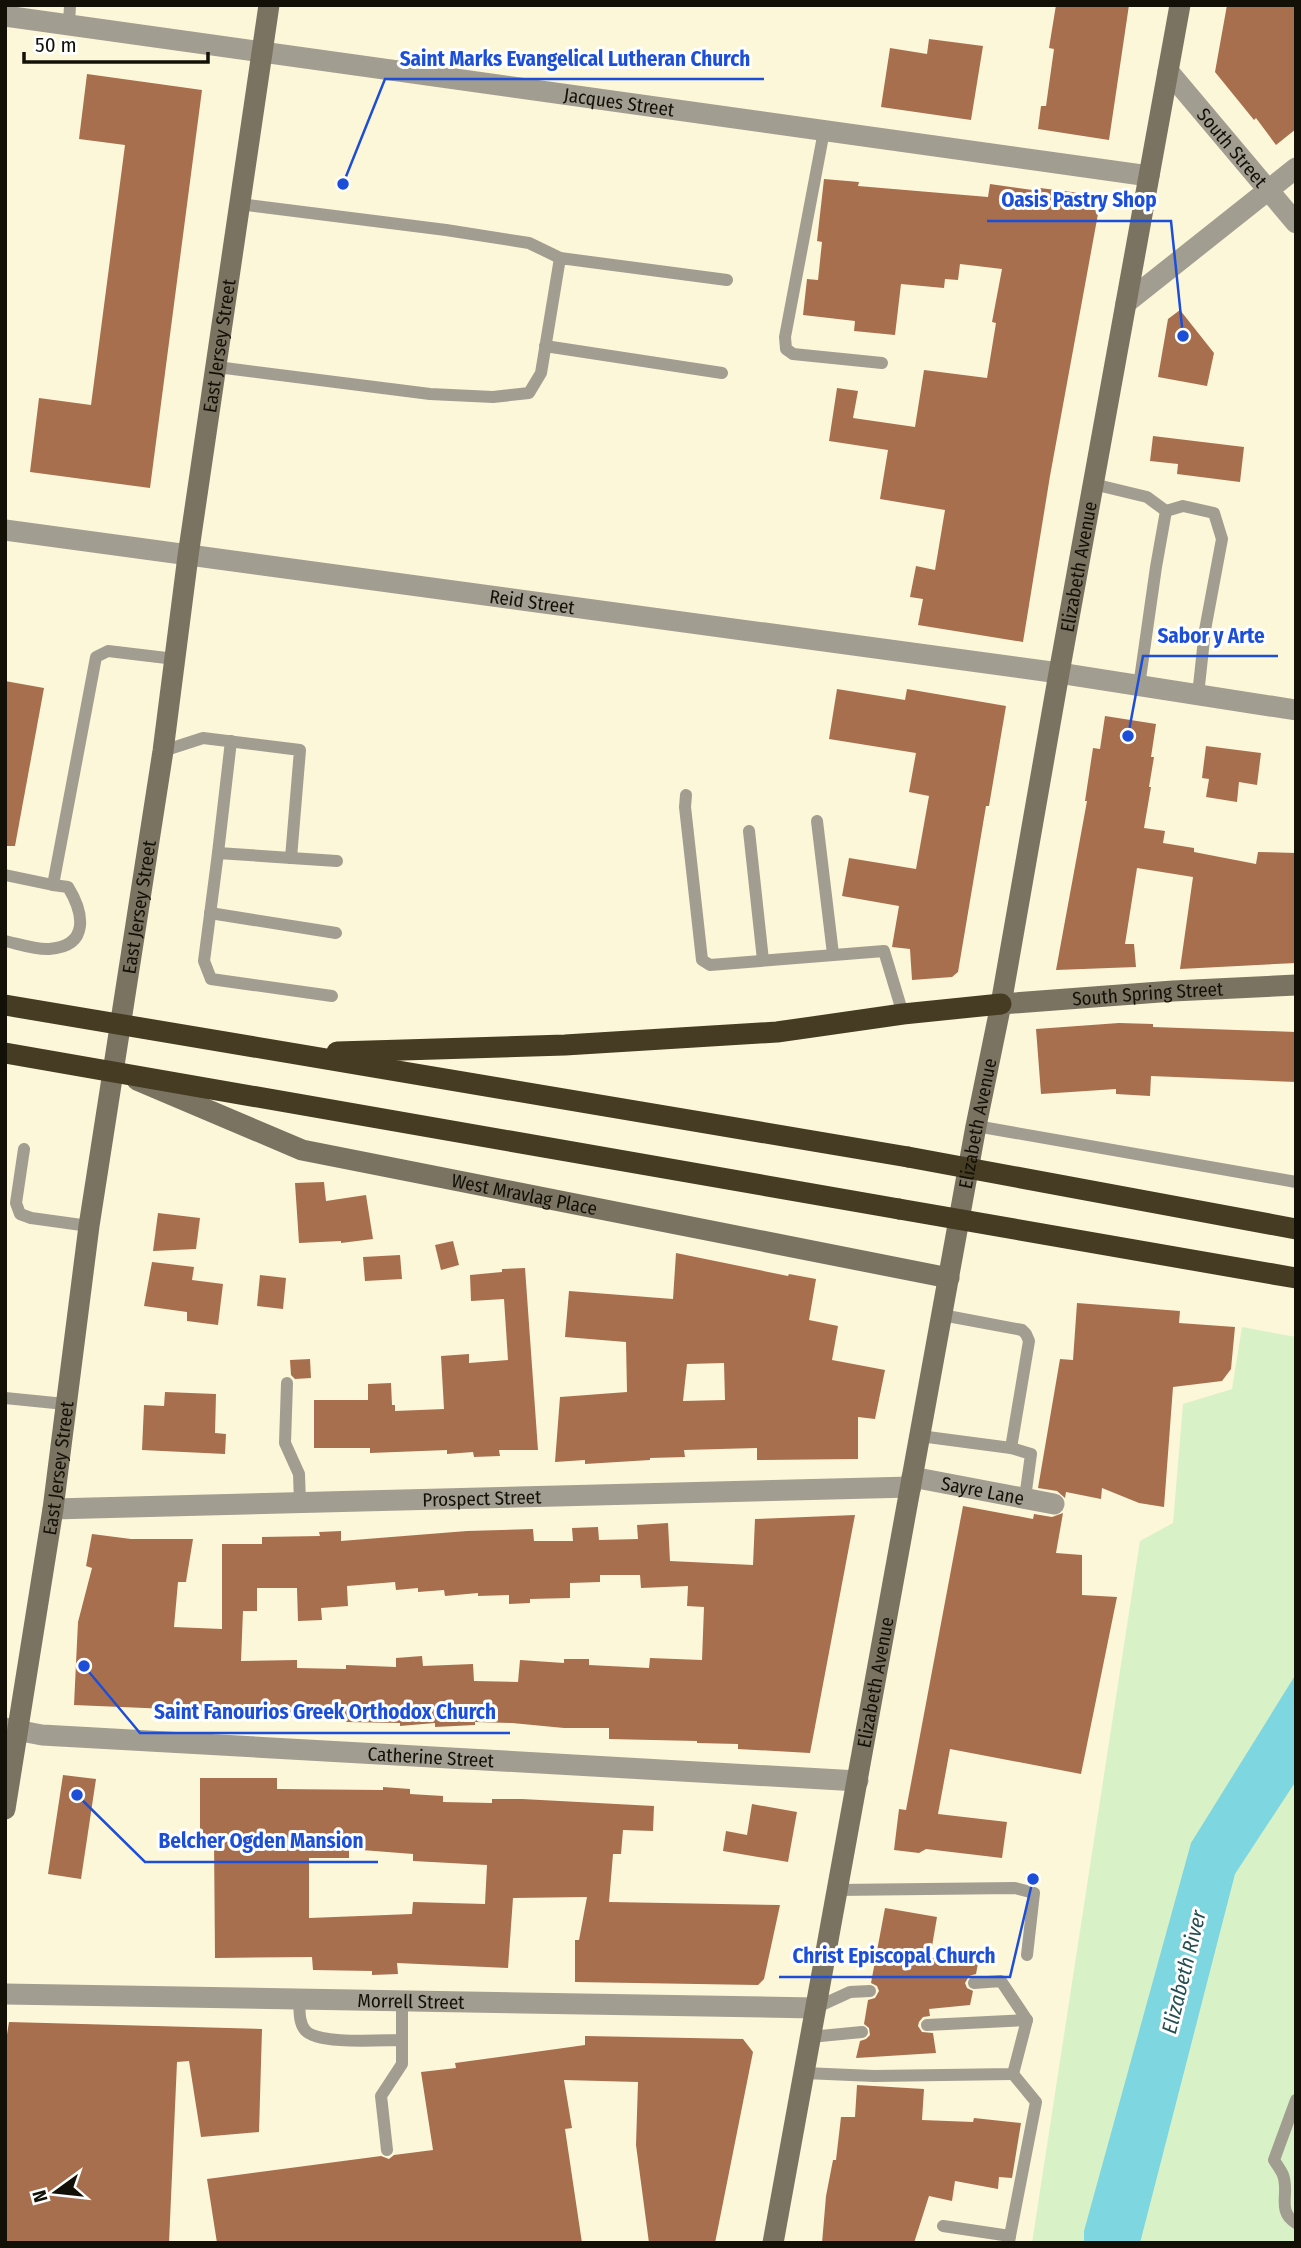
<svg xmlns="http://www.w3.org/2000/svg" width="1301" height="2248" viewBox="0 0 1301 2248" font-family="'Fira Sans Condensed',sans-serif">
<rect width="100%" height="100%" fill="#fdf7d9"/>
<polygon fill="#d9f1c7" points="1242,1327 1296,1337 1296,2243 1032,2243 1140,1541 1173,1523 1183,1404 1232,1389"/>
<polygon fill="#7ed6e1" points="1296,1674 1296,1781 1235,1874 1140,2243 1084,2243 1084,2231 1191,1843"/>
<g fill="#a86f4e" fill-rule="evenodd">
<polygon points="1056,5 1129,5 1109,140 1038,129 1041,106 1046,106 1054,49 1049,48"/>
<polygon points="1227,5 1296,5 1296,129 1276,145 1256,118 1254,120 1215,72"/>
<polygon points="929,39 983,46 971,120 881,107 890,48 927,54"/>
<polygon points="87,74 202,90 150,488 30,472 39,398 91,405 125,145 79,139"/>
<polygon points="824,179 859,182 858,186 988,197 990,184 1040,191 1040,188 1095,195 1100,203 1050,476 1023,642 918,625 923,599 910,597 916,566 935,570 945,510 880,499 888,450 829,441 837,388 858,391 853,418 915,427 924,370 987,378 996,323 992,322 1002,269 960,264 958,280 945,279 944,288 901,284 895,335 854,331 855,321 803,315 807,279 818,280 822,242 817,241"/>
<polygon points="1180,310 1214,353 1207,386 1158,377 1168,319"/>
<polygon points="1153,436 1244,447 1240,482 1177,474 1178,464 1150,461"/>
<polygon points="5,681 44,688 15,846 5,846"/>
<polygon points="837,689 905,700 907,689 1006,706 989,806 986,806 958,972 952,977 912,980 910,949 892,947 899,906 842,896 849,858 916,869 929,796 909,792 916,753 829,739"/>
<polygon points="1105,716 1156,724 1151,757 1154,757 1149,787 1151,787 1144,828 1165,831 1163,843 1194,848 1194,852 1256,864 1258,852 1296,853 1296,963 1180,969 1193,877 1137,868 1125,944 1134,944 1136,967 1056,970 1087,801 1085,801 1093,748 1100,749"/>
<polygon points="1206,746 1261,753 1257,785 1239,782 1237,802 1206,797 1209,779 1202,778"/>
<polygon points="1119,1023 1153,1024 1153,1027 1296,1032 1296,1082 1151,1076 1150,1096 1116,1094 1116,1089 1041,1094 1036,1029"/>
<polygon points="324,1182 326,1201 366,1195 373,1239 341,1243 341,1241 299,1243 295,1183"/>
<polygon points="158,1213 200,1218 196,1249 153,1251"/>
<polygon points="453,1241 459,1265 441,1270 435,1245"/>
<path d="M676,1253L788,1276L789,1274L816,1279L809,1320L838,1326L832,1360L885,1370L875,1419L858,1417V1459L757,1460V1448L684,1450L685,1457L650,1458V1460L585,1464V1460L555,1462L560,1397L627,1392L626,1342L565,1337L569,1291L673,1299ZM724,1363L725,1400L683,1401L687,1364Z"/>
<polygon points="400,1255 402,1279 365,1281 363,1257"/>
<polygon points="152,1262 194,1267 192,1280 223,1284 218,1325 187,1321 187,1312 144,1306"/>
<polygon points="525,1268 538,1450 499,1450 500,1456 474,1457 473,1452 447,1454 447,1450 370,1453 370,1448 314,1448 314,1400 368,1400 368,1384 391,1383 392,1405 395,1405 395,1411 444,1409 441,1356 469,1354 469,1363 508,1360 504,1299 471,1301 470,1275 502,1272 502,1269"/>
<polygon points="260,1275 286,1278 283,1309 257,1306"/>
<polygon points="1077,1303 1180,1311 1179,1323 1235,1327 1231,1369 1222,1381 1173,1387 1164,1507 1139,1503 1102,1488 1101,1499 1066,1492 1065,1498 1057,1491 1038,1488 1060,1359 1073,1360"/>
<polygon points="310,1359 311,1378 295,1379 291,1375 290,1360"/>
<polygon points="165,1392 216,1394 215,1433 226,1434 225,1454 142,1450 144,1405 164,1406"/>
<polygon points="963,1506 1033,1519 1034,1514 1052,1517 1063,1513 1056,1553 1082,1555 1082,1595 1117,1597 1081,1774 950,1749 938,1814 1007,1822 1002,1858 926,1849 919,1853 894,1850 899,1809 906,1810"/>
<path d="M855,1515L810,1753L738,1749V1744L697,1743V1741L609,1739V1728H564L512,1723L475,1722V1725L435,1727V1723L400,1726V1723L345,1722V1717H279V1711L239,1712L74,1705L78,1622L92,1568L86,1566L92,1534L131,1539H193L186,1582H178L174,1627L222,1629V1544H262V1537L320,1536L319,1532L341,1531V1541L467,1531L533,1529L534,1541H573L572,1528L598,1527L599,1540L638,1539L637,1525L668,1523L670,1561L753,1565L755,1519ZM600,1575H640L641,1588L688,1586L687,1606L704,1607L702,1660L650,1658L649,1668L589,1665V1659H564V1663L520,1660L518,1682L474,1681L473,1664L423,1666L422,1656L396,1658V1667L346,1665V1669L297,1668V1660L241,1661L243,1611H257V1588H297L298,1621L322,1620L321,1608L348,1606L347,1586L395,1582L396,1590L418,1588V1592L444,1590L445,1596L478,1593V1596L509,1595V1604L530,1603V1599L570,1598V1583L600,1582Z"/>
<polygon points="63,1775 96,1779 81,1879 48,1874"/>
<path d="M200,1778H277V1789L383,1790V1787L410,1789V1794L443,1796V1802L492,1803V1799H522L654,1806L653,1831L623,1830L621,1854H613L609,1902L780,1905L764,1979L758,1985L575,1982V1940H579L587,1897L513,1898L508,1968L397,1963L398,1974L372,1975V1971L313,1970L312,1957L215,1958L214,1839H200ZM349,1849L413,1854V1861L487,1865L485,1904L413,1902L412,1914L309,1918V1858H349Z"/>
<polygon points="752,1804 797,1812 788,1862 723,1851 726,1831 747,1835"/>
<polygon points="885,1908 937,1917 930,1958 980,1953 976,1974 969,1976 965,1983 967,1988 973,1991 970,2005 929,2009 930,2016 923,2017 919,2022 918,2026 922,2032 933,2033 936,2053 856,2058 860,2041 866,2039 870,2035 869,2028 864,2024 868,2000 875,1998 879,1991 877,1986 871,1983"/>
<polygon points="9,2022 262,2029 259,2132 201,2137 189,2061 177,2062 169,2243 5,2243 5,2047"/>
<polygon points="585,2036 743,2039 753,2052 715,2243 649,2243 636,2145 638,2082 564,2080 572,2128 565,2129 582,2243 217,2243 207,2179 381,2156 389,2159 394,2155 433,2150 421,2072 456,2068 455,2063 585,2045"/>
<polygon points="857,2085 924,2089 922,2120 973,2122 974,2118 1021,2123 1012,2178 999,2177 998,2189 955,2181 952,2201 929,2196 914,2243 822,2243 826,2196 833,2160 836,2160 841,2117 855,2117"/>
</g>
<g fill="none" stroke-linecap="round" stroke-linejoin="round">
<g stroke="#a29d91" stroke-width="12">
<polyline points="69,25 70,5"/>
<polyline points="824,131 785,337 786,349 793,354 882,363"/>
<polyline points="239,204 446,230 529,243 560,258"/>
<polyline points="545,346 722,373"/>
<polyline points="217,367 430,394 493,397 529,393 541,373 560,258 727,280"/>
<polyline points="1093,484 1147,497 1166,511"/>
<polyline points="1139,686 1156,567 1166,511 1183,506 1214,513 1222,539 1205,630 1198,695"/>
<polyline points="163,751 203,738 300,750 291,858 218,853 204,961 211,979 332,996"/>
<polyline points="686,795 685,807 702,960 710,965 884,951 903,1014"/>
<polyline points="817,821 833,954"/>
<polyline points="749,831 763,960"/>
<polyline points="218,853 231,741"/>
<polyline points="291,858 337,861"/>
<polyline points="5,875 53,885 96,657 108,651 175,659"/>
<polyline points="210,913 336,933"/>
<path d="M5,941C19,944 36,950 49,949C90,946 84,913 68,887L53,885"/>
<polyline points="976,1126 1296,1182"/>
<polyline points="24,1149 16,1203 20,1214 31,1218 89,1226"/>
<polyline points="942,1315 1022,1330 1026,1334 1029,1341 1011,1448"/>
<polyline points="287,1383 285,1443 299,1474 300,1503"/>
<polyline points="5,1398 65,1404"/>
<polyline points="920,1436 1011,1448 1031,1454 1025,1498"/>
<polyline points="837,1890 1015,1888 1034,1893 1027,1955"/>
<path d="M299,1998C300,2009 298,2021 305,2030C317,2045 381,2040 402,2040"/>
<polyline points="815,2008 850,1992 870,1991"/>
<polyline points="927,2025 1027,2020"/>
<polyline points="810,2037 862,2032"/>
<polyline points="804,2073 874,2076 1013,2074 1027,2020 1001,1981 974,1983"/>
<path d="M1296,2100L1274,2160C1277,2165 1281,2170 1283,2175C1290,2193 1276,2211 1296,2223"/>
<polyline points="387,2150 381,2096 402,2064 402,2000"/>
<polyline points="943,2226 1010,2236 1009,2242"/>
<polyline points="1010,2236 1036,2102 1013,2074"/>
</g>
<g stroke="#a29d91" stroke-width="21">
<path id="s1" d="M5,16L1149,176"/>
<path id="s2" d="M1168,71L1296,223"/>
<polyline points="1126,303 1296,168"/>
<path id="s3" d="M5,530L1059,673L1296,710"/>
<path id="s4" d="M912,1477L1054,1504"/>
<path id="s5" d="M53,1509L911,1487"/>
<path id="s6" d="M5,1728L42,1735L858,1781"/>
<path id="s7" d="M5,1994L815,2008"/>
</g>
<g stroke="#7a7362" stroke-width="21">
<path id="s8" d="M1001,1004L1173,991L1296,985"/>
<path id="s9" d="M137,1080L302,1150L949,1278"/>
<path id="s10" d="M5,1809L53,1509L89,1226L163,751L188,556L269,5"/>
<path id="s11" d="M773,2243L976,1126L1001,1004L1059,673L1180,5"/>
</g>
<g stroke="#463c24" stroke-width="21">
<polyline points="5,1005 908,1157"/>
<polyline points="337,1052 565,1045 777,1032 903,1014 1001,1004"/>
<polyline points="5,1053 899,1209"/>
</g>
<g stroke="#463c24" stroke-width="21">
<polyline points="908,1157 1296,1229"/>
<polyline points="899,1209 1296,1278"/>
</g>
</g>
<g text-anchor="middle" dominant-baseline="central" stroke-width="6" stroke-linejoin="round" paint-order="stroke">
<g font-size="19" fill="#131107" stroke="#fff">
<text stroke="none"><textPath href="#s1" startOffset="620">Jacques Street</textPath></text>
<text stroke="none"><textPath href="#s2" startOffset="100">South Street</textPath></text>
<text stroke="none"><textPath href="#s10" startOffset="1479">East Jersey Street</textPath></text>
<text stroke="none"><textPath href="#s11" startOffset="1704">Elizabeth Avenue</textPath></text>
<text stroke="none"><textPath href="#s3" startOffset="532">Reid Street</textPath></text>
<text stroke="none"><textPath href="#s10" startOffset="912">East Jersey Street</textPath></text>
<text stroke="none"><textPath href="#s8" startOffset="147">South Spring Street</textPath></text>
<text stroke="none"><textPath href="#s11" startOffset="1138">Elizabeth Avenue</textPath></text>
<text stroke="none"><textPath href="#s9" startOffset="406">West Mravlag Place</textPath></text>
<text stroke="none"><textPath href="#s10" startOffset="345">East Jersey Street</textPath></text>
<text stroke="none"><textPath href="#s4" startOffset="72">Sayre Lane</textPath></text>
<text stroke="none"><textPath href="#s5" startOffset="429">Prospect Street</textPath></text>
<text stroke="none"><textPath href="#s11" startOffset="570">Elizabeth Avenue</textPath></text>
<text stroke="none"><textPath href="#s6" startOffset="427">Catherine Street</textPath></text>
<text stroke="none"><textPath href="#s7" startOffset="406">Morrell Street</textPath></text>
</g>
<g font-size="21" font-style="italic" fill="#254e53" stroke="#fff">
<text transform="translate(1184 1972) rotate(-76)">Elizabeth River</text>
</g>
</g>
<path fill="none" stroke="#1d4ed8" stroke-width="2.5" d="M343 184L385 79H764M1183 336L1171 221H987M1128 736L1143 656H1278M84 1666L140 1733H510M77 1795L145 1862H378M1033 1879L1010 1977H779"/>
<g fill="#1d4ed8" stroke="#fff" stroke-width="2.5">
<circle cx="343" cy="184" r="7"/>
<circle cx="1183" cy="336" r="7"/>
<circle cx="1128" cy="736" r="7"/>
<circle cx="84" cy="1666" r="7"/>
<circle cx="77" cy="1795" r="7"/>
<circle cx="1033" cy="1879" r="7"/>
</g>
<g font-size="21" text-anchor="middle" font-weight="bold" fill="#1d4ed8" stroke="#fff" stroke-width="6" stroke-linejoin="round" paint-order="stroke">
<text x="575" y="66">Saint Marks Evangelical Lutheran Church</text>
<text x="1079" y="207">Oasis Pastry Shop</text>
<text x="1211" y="643">Sabor y Arte</text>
<text x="325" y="1719">Saint Fanourios Greek Orthodox Church</text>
<text x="261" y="1848">Belcher Ogden Mansion</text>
<text x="894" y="1963">Christ Episcopal Church</text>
</g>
<rect width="1301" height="2248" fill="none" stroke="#131107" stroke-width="14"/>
<g transform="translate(56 2192) rotate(255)" stroke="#ffffff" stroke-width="5" paint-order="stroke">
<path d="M0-5L12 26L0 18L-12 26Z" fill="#131107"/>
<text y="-10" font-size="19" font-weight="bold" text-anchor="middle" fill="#131107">N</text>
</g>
<path d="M24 52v10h184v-10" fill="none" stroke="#131107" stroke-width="3.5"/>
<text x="35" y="52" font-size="21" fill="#131107" stroke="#ffffff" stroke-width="5" paint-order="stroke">50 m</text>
</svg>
